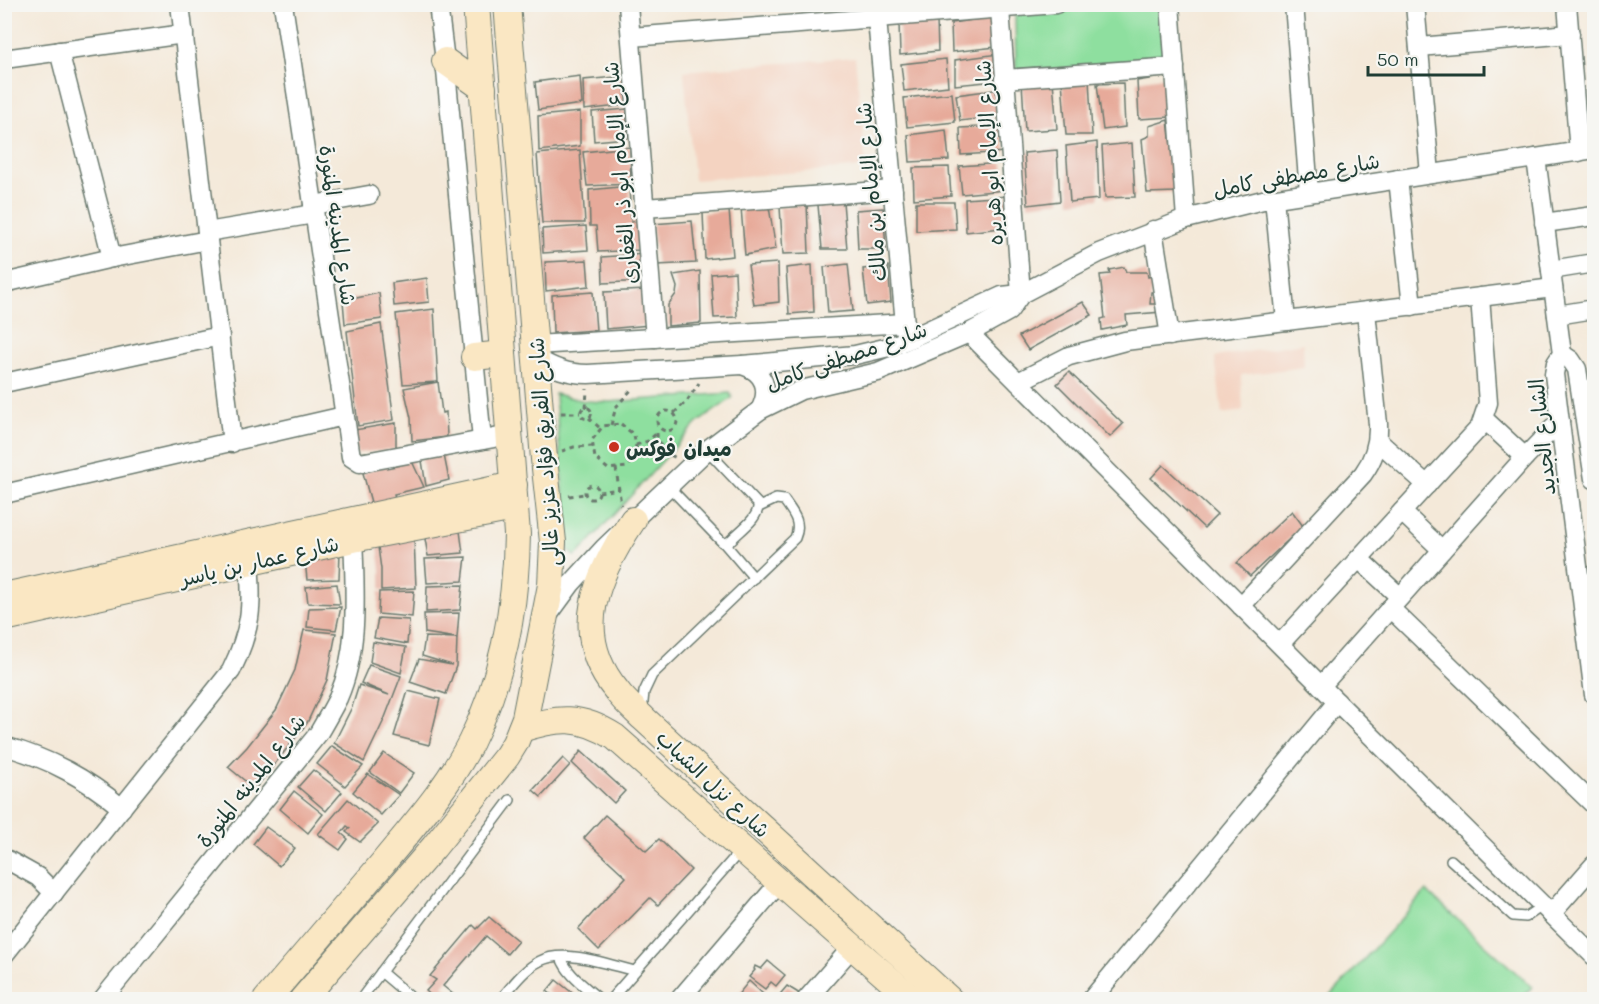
<svg xmlns="http://www.w3.org/2000/svg" width="1599" height="1004" viewBox="0 0 1599 1004" font-family="Mali,'Playpen Sans Arabic',sans-serif">
<rect width="100%" height="100%" fill="#f6f6f2"/>
<filter id="ink" filterUnits="userSpaceOnUse"><feTurbulence type="fractalNoise" baseFrequency=".0167" numOctaves="2"/><feDisplacementMap in="SourceGraphic" scale="12" xChannelSelector="R" yChannelSelector="G"/><feConvolveMatrix kernelMatrix="1 2 1 2 8 2 1 2 1" color-interpolation-filters="sRGB"/></filter>
<filter id="wash" filterUnits="userSpaceOnUse"><feTurbulence type="fractalNoise" baseFrequency=".008" numOctaves="4" result="noise"/><feDisplacementMap in="SourceGraphic" scale="24" xChannelSelector="R" yChannelSelector="G"/><feGaussianBlur stdDeviation="1.35" result="paint"/><feColorMatrix in="noise" values="0 0 0 0 0 0 0 0 0 0 0 0 0 0 0 0 0 1.4 0 .05"/><feComposite in="paint" operator="in"/></filter>
<g filter="url(#wash)">
<rect width="100%" height="100%" fill="#f4e9d9"/>
<g fill="#f4d3c1">
<polygon points="855,57 866,167 694,180 684,71"/>
<polygon points="1303,343 1304,367 1241,375 1243,411 1222,414 1215,357"/>
</g>
<g fill="#8edf9f" stroke="#568e6a" stroke-width="1.5">
<polygon points="1088,5 1161,5 1164,64 1016,73 1015,10"/>
<polygon points="730,393 732,398 696,424 580,552 575,556 568,550 555,394 585,401 609,402"/>
<polygon points="1426,891 1532,987 1521,999 1328,999"/>
</g>
<g id="blocks">
<g fill="#e7aa9a">
<polygon points="995,17 996,47 952,52 951,23"/>
<polygon points="937,20 938,51 900,55 899,23"/>
<polygon points="998,54 997,81 955,85 955,60"/>
<polygon points="946,59 948,86 904,91 901,64"/>
<polygon points="580,76 582,104 538,110 535,82"/>
<polygon points="627,76 627,105 584,110 583,80"/>
<polygon points="1168,76 1170,117 1139,119 1137,81"/>
<polygon points="1089,79 1092,135 1066,135 1062,80"/>
<polygon points="1053,81 1057,129 1025,131 1022,83"/>
<polygon points="1123,83 1125,127 1103,130 1097,84"/>
<polygon points="1001,89 1001,116 960,121 956,95"/>
<polygon points="952,93 955,122 907,127 904,98"/>
<polygon points="627,109 627,138 594,141 592,112"/>
<polygon points="580,112 580,146 539,151 538,116"/>
<polygon points="1168,120 1176,192 1147,193 1142,139 1149,136 1149,126"/>
<polygon points="1001,126 1005,152 961,155 960,128"/>
<polygon points="946,130 949,160 910,162 908,135"/>
<polygon points="1097,142 1099,199 1070,202 1066,146"/>
<polygon points="1132,143 1135,197 1105,198 1102,146"/>
<polygon points="630,147 631,184 587,186 583,152"/>
<polygon points="580,150 585,223 542,223 537,154"/>
<polygon points="1057,150 1060,201 1028,205 1024,153"/>
<polygon points="1003,163 1005,190 962,194 959,166"/>
<polygon points="949,167 951,196 914,199 913,168"/>
<polygon points="629,186 631,222 641,221 642,250 598,252 596,226 590,226 589,190"/>
<polygon points="1008,196 1010,227 966,232 965,199"/>
<polygon points="843,202 847,249 822,249 818,205"/>
<polygon points="916,202 954,202 956,229 916,231"/>
<polygon points="807,204 809,253 783,254 780,207"/>
<polygon points="769,207 776,249 745,255 741,208"/>
<polygon points="883,208 886,249 858,249 856,210"/>
<polygon points="729,210 733,256 705,259 703,213"/>
<polygon points="692,221 696,263 657,265 652,224"/>
<polygon points="586,226 588,250 543,253 542,229"/>
<polygon points="645,254 648,281 603,283 602,257"/>
<polygon points="587,260 589,286 546,291 545,262"/>
<polygon points="778,263 779,302 754,305 748,265"/>
<polygon points="848,264 853,311 828,313 824,267"/>
<polygon points="812,265 814,312 789,314 786,268"/>
<polygon points="888,266 891,302 867,305 863,269"/>
<polygon points="1124,267 1126,272 1147,272 1148,277 1152,276 1156,292 1151,292 1150,304 1161,304 1162,312 1126,315 1127,325 1102,330 1101,319 1105,318 1100,275 1110,274 1109,270"/>
<polygon points="700,271 701,323 668,326 668,305 676,294 677,287 673,275"/>
<polygon points="735,272 737,317 714,318 711,274"/>
<polygon points="427,278 429,302 394,306 392,283"/>
<polygon points="646,290 650,325 606,329 604,292"/>
<polygon points="593,292 596,330 553,333 552,295"/>
<polygon points="379,293 382,319 345,324 343,301"/>
<polygon points="1083,302 1092,315 1028,350 1019,336"/>
<polygon points="434,309 438,382 403,384 396,314"/>
<polygon points="381,324 394,420 358,426 347,331"/>
<polygon points="1069,372 1123,424 1110,437 1057,384"/>
<polygon points="438,382 442,413 446,412 447,437 412,441 411,418 404,388"/>
<polygon points="396,423 396,449 357,453 354,430"/>
<polygon points="443,450 449,480 426,486 421,454"/>
<polygon points="410,457 424,487 394,494 395,499 372,506 363,473"/>
<polygon points="1163,465 1217,515 1204,528 1151,478"/>
<polygon points="1292,511 1303,526 1250,576 1237,563"/>
<polygon points="460,531 463,553 428,556 424,533"/>
<polygon points="414,538 416,588 381,590 381,569 378,547"/>
<polygon points="340,552 339,579 307,580 305,559"/>
<polygon points="466,557 463,581 427,583 425,559"/>
<polygon points="337,584 340,604 308,603 306,587"/>
<polygon points="463,585 460,610 426,612 427,586"/>
<polygon points="414,591 412,617 378,614 379,592"/>
<polygon points="341,607 336,630 307,627 309,608"/>
<polygon points="459,613 457,638 456,666 446,694 410,682 419,659 452,665 422,656 425,637 457,638 425,633 424,614"/>
<polygon points="378,618 409,620 407,644 374,638"/>
<polygon points="304,630 336,633 327,680 307,723 255,789 228,767 247,747 276,710 295,670"/>
<polygon points="373,642 406,647 401,673 370,662"/>
<polygon points="369,665 401,676 384,720 364,762 334,743 352,707 359,685 389,695 361,683"/>
<polygon points="408,691 440,699 429,745 394,736"/>
<polygon points="332,746 363,766 345,786 317,764"/>
<polygon points="581,751 625,791 614,803 572,763"/>
<polygon points="384,753 414,773 399,793 370,772"/>
<polygon points="563,758 570,765 541,797 533,790"/>
<polygon points="313,770 342,792 326,811 298,787"/>
<polygon points="368,774 399,795 381,815 353,792"/>
<polygon points="294,791 323,814 308,833 280,809"/>
<polygon points="348,799 378,824 360,842 346,832 350,828 347,826 341,833 348,839 340,850 318,834"/>
<polygon points="605,815 646,851 659,839 691,870 658,905 650,898 599,950 578,929 626,877 584,838"/>
<polygon points="266,827 295,848 279,866 253,844"/>
<polygon points="489,917 518,941 507,954 486,936 443,986 459,999 435,999 426,991 436,980 430,976 473,925 477,929"/>
<polygon points="768,961 785,975 776,986 771,982 765,989 749,977 755,970 754,969 755,966 761,969"/>
<polygon points="556,980 580,999 557,999 547,991"/>
<polygon points="749,981 763,994 758,999 739,999 736,997"/>
<polygon points="787,986 800,994 795,999 776,999"/>
<polygon points="824,991 833,999 817,999"/>
</g>
</g>
</g>
<g filter="url(#ink)">
<use href="#blocks" fill-opacity="0" stroke="#6a796e" stroke-width="1.5"/>
<g fill="none" stroke-linecap="round" stroke-linejoin="round">
<defs>
<g id="lane">
<path d="M669,487L722,542L726,543L730,541C739,531 760,518 758,504L707,450"/>
<polyline points="724,543 754,578"/>
<path d="M642,712L644,692L652,675L795,538C802,522 793,513 784,500L776,499L759,507"/>
<polyline points="1451,860 1513,916 1526,917 1542,906"/>
<path d="M561,957C567,975 586,987 600,1000"/>
<polyline points="381,972 414,1000"/>
<polyline points="360,1000 510,800"/>
<path d="M500,1000C512,986 524,969 540,961C565,948 609,965 635,971"/>
<polyline points="610,1000 741,850"/>
</g>
<g id="street">
<polyline points="180,4 232,443"/>
<polyline points="283,4 351,457 360,463 510,435"/>
<polyline points="438,4 445,61 482,440"/>
<polyline points="628,4 655,338"/>
<polyline points="1170,4 1186,219"/>
<polyline points="1294,4 1309,192"/>
<polyline points="1415,4 1430,174"/>
<polyline points="1567,4 1579,152"/>
<polyline points="1000,9 1021,294"/>
<polyline points="877,19 906,335"/>
<polyline points="631,37 1056,4"/>
<polyline points="1419,47 1570,34"/>
<polyline points="59,51 112,258"/>
<polyline points="4,59 184,34"/>
<polyline points="1004,79 1175,67"/>
<polyline points="1536,158 1562,354 1556,363 1554,374 1594,695"/>
<polyline points="1398,179 1412,306"/>
<polyline points="1274,198 1286,321"/>
<polyline points="313,205 369,195"/>
<polyline points="644,208 893,190"/>
<polyline points="1544,223 1594,216"/>
<polyline points="1153,230 1170,336"/>
<polyline points="207,232 314,214"/>
<polyline points="1551,270 1594,263"/>
<polyline points="4,283 112,258 208,240"/>
<polyline points="1557,315 1594,309"/>
<polyline points="969,333 1337,702 1594,956"/>
<polyline points="535,345 905,323"/>
<polyline points="1562,354 1571,360 1577,369 1594,479"/>
<path d="M536,358C553,368 568,374 588,374L742,365L855,355L889,347L907,340L1002,296L1021,294"/>
<path d="M742,365C764,372 771,389 760,410"/>
<polyline points="1018,382 1069,356 1125,341 1553,288"/>
<polyline points="4,383 220,336"/>
<polyline points="1484,419 1525,457"/>
<polyline points="1378,441 1427,485"/>
<polyline points="4,494 344,416"/>
<polyline points="1402,512 1442,550"/>
<polyline points="1359,559 1400,597"/>
<path d="M1241,606L1363,474C1374,459 1379,444 1378,424L1366,312"/>
<polyline points="1390,608 1594,805"/>
<polyline points="549,614 571,584 604,548 707,450 760,410 801,390 878,372 969,333 1009,311 1021,294 1099,253 1186,219 1263,200 1594,149"/>
<polyline points="1280,644 1480,427 1488,403 1480,297"/>
<polyline points="1321,686 1525,457 1560,421"/>
<path d="M4,746C51,759 85,778 122,808"/>
<polyline points="4,858 38,877 54,893"/>
<polyline points="1551,914 1594,865"/>
<path d="M4,955L231,671C251,630 253,607 249,563"/>
<path d="M102,1000L318,734C325,722 332,710 338,698C361,646 354,585 353,530"/>
<polyline points="679,1000 780,882"/>
<polyline points="806,1000 853,946"/>
<polyline points="1091,1000 1337,702"/>
</g>
<g id="secondary">
<polyline points="445,61 483,88"/>
<polyline points="474,357 503,354"/>
<path d="M633,520C597,574 569,633 617,691C624,701 634,709 643,718L950,1000"/>
<polyline points="4,596 514,485"/>
<polyline points="4,618 353,539 515,508"/>
<path d="M521,729C558,717 581,715 615,737L913,1000"/>
<path d="M266,1000C305,954 344,909 382,864C414,825 448,787 471,742C503,678 516,605 517,534L476,4"/>
<polyline points="302,1000 434,847 507,756 515,743 525,718 551,585 553,542 544,459 507,4"/>
</g>
</defs>
<use href="#lane" stroke="#6a796e" stroke-width="12"/>
<use href="#street" stroke="#6a796e" stroke-width="21"/>
<use href="#secondary" stroke="#6a796e" stroke-width="28"/>
<g stroke="#6a796e" stroke-width="3" stroke-dasharray="4.5 4.5" stroke-linecap="butt">
<circle cx="586" cy="413" r="5.5"/>
<polyline points="586,408 587,389"/>
<circle cx="667" cy="421" r="10"/>
<polyline points="561,413 580,413"/>
<polyline points="674,413 687,401 699,383"/>
<polyline points="589,418 601,429"/>
<polygon points="621,424 634,435 637,453 627,467 608,469 595,458 592,440 603,426"/>
<polyline points="611,425 616,407 632,389"/>
<path d="M657,433C657,445 666,454 677,458"/>
<polyline points="636,445 648,441 657,433"/>
<polyline points="562,451 574,447 593,446"/>
<polyline points="616,468 621,505"/>
<circle cx="592" cy="492" r="7"/>
<polyline points="599,492 620,489"/>
<polyline points="569,496 585,494"/>
</g>
<use href="#lane" stroke="#fff" stroke-width="9"/>
<use href="#street" stroke="#fff" stroke-width="18"/>
<use href="#secondary" stroke="#fae7c3" stroke-width="26"/>
</g>
</g>
<circle fill="#c8321e" stroke="#f6f6f2" stroke-width="2" cx="614" cy="447" r="6"/>
<g text-anchor="middle" dominant-baseline="central" stroke-width="4.5" stroke-linejoin="round" paint-order="stroke">
<g font-size="21" fill="#1f3d34" stroke="#f6f6f2">
<text transform="translate(988 153) rotate(-94)">شارع الإمام ابو هريره</text>
<text transform="translate(619 173) rotate(-95)">شارع الإمام ابو ذر الغفارى</text>
<text transform="translate(1296 174) rotate(-10)">شارع مصطفى كامل</text>
<text transform="translate(870 192) rotate(-95)">شارع الإمام بن مالك</text>
<text transform="translate(339 225) rotate(82)">شارع المدينه المنورة</text>
<text transform="translate(846 355) rotate(-19)">شارع مصطفى كامل</text>
<text transform="translate(1541 437) rotate(-96)">الشارع الجديد</text>
<text transform="translate(543 452) rotate(-94)">شارع الفريق فؤاد عزيز غالى</text>
<text transform="translate(259 560) rotate(-13)">شارع عمار بن ياسر</text>
<text transform="translate(250 780) rotate(-52)">شارع المدينه المنورة</text>
<text transform="translate(714 783) rotate(43)">شارع نزل الشباب</text>
</g>
<g font-size="21" font-weight="bold" fill="#1f3d34" stroke="#f6f6f2" text-anchor="start">
<text x="626" y="447">ميدان فوكس</text>
</g>
</g>
<rect width="1599" height="1004" fill="none" stroke="#f6f6f2" stroke-width="24"/>
<path d="M1368 66v9h116v-9" fill="none" stroke="#1f3d34" stroke-width="3"/>
<text x="1377" y="66" font-size="18" fill="#1f3d34" stroke="#f6f6f2" stroke-width="4.5" paint-order="stroke">50 m</text>
</svg>
